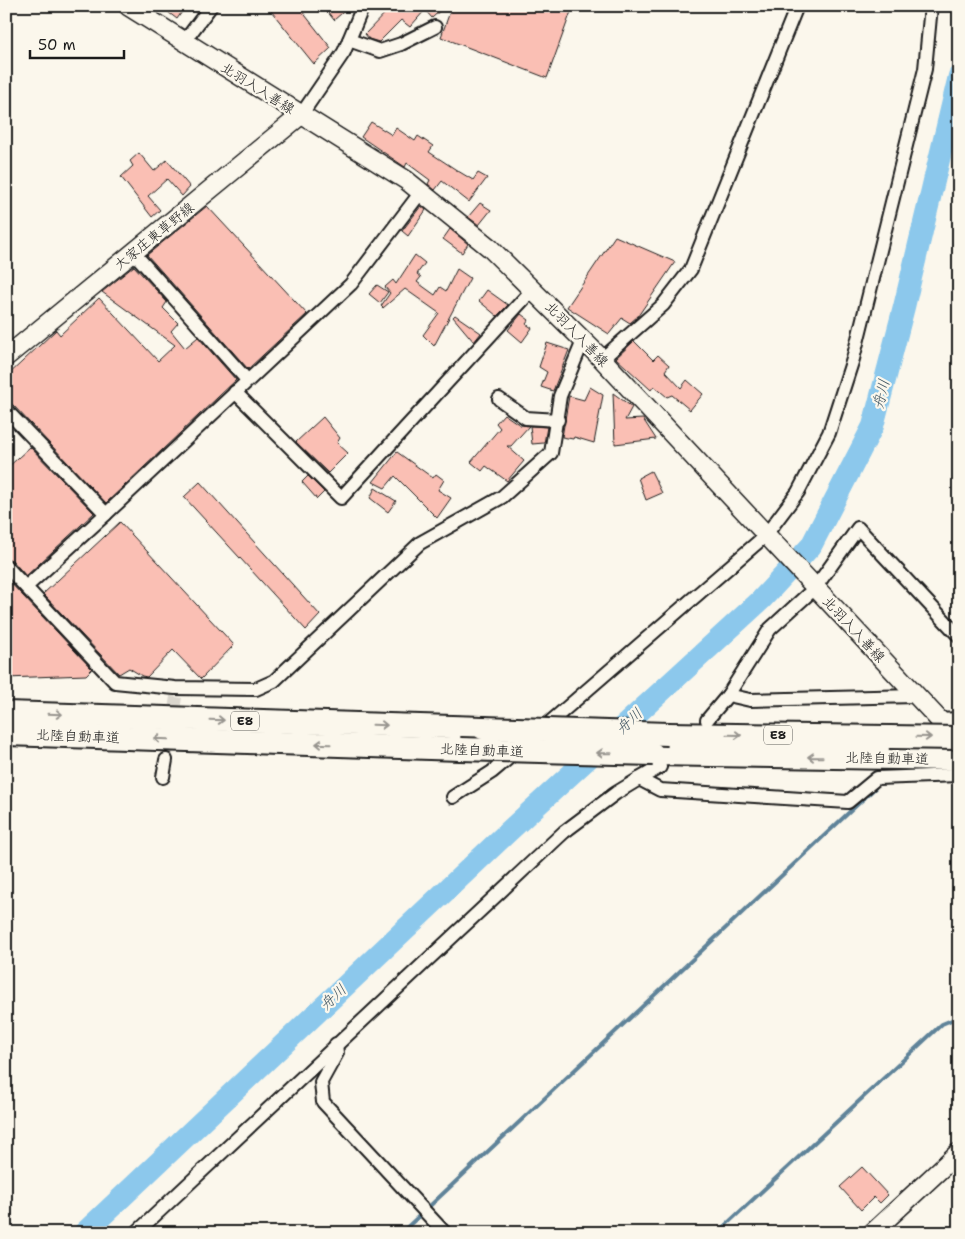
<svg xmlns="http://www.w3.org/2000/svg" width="965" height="1239" viewBox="0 0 965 1239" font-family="'Shantell Sans','Klee One',sans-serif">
<rect width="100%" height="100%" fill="#fbf7ec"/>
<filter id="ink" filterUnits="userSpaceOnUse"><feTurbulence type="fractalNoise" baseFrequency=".02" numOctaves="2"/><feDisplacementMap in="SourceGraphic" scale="10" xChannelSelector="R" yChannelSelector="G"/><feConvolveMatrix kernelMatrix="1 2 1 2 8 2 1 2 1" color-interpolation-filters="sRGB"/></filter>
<g filter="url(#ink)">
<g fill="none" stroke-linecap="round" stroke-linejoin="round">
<g stroke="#5f8399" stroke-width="4">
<polyline points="951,716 959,709"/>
<path d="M401,1233C558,1084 717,937 875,788"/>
<polyline points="717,1233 942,1024 959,1017"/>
</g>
<polyline stroke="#8cc8ec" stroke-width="22" points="84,1233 509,831 761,600 811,546 873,426 904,307 959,76"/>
</g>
<g fill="#fabfb4" stroke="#1c1c1c">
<polygon points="160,6 186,6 177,19"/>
<polygon points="267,6 298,6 331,48 314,64"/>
<polygon points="323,6 350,6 334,20"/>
<polygon points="392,6 445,6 432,18 425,10 410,27 401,20 379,42 369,39 365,34"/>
<polygon points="452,6 573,6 547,78 441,37"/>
<polygon points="371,122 392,135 396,128 415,141 418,136 433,146 429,152 458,171 473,180 478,173 487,178 469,202 442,181 435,190 428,184 430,180 407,163 405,167 361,137"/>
<polygon points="139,153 154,171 167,160 190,187 182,196 167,179 148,196 160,210 152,217 121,177 133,166 130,161"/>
<polygon points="480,203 491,210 479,225 468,217"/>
<polygon points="207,206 307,314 248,369 147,255"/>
<polygon points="421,206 426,210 408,236 402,231"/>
<polygon points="450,229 468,244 462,253 443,239"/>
<polygon points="615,236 675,262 638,316 630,323 622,318 609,334 567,307"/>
<polygon points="415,255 425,263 417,274 421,277 417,282 435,295 440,287 446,291 457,269 470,278 434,346 423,335 439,313 405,289 383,308 381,306 390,293 385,287 393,280 396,284"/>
<polygon points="134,266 167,302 163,308 178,323 171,331 185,348 198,337 236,380 106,503 12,404 6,402 6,377 56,330 60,335 99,298 158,361 175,345 102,292"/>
<polygon points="377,285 388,292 380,303 369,294"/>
<polygon points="487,290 508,305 497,316 479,301"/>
<polygon points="521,314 529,320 526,324 532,328 522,342 508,330"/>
<polygon points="455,315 481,333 474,342 453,317"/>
<polygon points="634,341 653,360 658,355 669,365 665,371 681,388 687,380 703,394 690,410 672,395 667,397 654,386 651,390 616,358"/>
<polygon points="547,343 569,350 553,391 541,387 547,372 539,367"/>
<polygon points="590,387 603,395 594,443 574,437 573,439 562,437 569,396 584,400"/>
<polygon points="613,393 632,407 625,420 643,419 656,439 615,444"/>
<polygon points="504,414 520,425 529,426 511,446 507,446 524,461 507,481 486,466 482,471 471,462 500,428 496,423"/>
<polygon points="323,417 340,438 337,443 348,453 328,473 296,442"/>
<polygon points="530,426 547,427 544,443 532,444"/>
<polygon points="30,447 94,513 26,576 12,560 6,558 6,469"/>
<polygon points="397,452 433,478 436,474 444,480 438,490 451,498 437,518 395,476 385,488 373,482"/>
<polygon points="651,471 662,493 646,500 638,478"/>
<polygon points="308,476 324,492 317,499 302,482"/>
<polygon points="200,482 320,615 306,630 184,497"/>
<polygon points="375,488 396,501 388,512 370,498"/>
<polygon points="120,522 234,645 201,679 173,650 147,677 142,676 129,668 119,674 43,594"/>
<polygon points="6,578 92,669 86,675 6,678"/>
<polygon points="862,1167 888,1195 880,1203 874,1197 861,1210 840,1187"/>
</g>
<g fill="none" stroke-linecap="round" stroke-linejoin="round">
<polyline stroke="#dad6cd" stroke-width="12" stroke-dasharray="12 6" stroke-linecap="butt" points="166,760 176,697"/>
<defs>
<g id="street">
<polyline points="349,40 380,51 401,44 435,27"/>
<polyline points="184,42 211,6"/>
<polyline points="301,115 344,52 363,6"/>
<polyline points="134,253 247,380"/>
<polyline points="602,359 663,305 691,269 797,6"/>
<polyline points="235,392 341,498 533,289"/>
<polyline points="499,399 526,418 558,420"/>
<polyline points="6,410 106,514 26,587"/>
<polyline points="106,514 351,284 421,192"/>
<polyline points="6,566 115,682 175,688 256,689 274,681 420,543 502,497 551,453 560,396 583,341"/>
<polyline points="728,695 750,700 916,696"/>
<polyline points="707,720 728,695 770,629 815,588 858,528 959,636"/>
<polyline points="938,720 959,719"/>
<polyline points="541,730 765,536 798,492 829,433 853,359 925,69 931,6"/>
<polyline points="660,767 639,779 660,790 848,802 877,778 959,775"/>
<polyline points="163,777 166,760"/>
<polyline points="453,797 492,772 517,751"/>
<polyline points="336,1044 337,1053 321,1082 323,1102 445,1233"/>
<polyline points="136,1233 564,832 616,793 639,779"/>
</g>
<g id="secondary">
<polyline points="128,6 406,180 490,248 602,359 959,741"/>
<polyline points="6,357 301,115"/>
<polyline points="872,1233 959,1152"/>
</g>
<g id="highway">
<polyline points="6,713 483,728"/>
<polyline points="6,734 460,749"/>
<polyline points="668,734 889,737"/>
<polyline points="653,754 959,759"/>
</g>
</defs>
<use href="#street" stroke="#1c1c1c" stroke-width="16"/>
<use href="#secondary" stroke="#1c1c1c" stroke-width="21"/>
<use href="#highway" stroke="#1c1c1c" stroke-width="26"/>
<use href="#street" stroke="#fbf7ec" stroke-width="12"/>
<use href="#secondary" stroke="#fbf7ec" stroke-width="18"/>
<use href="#highway" stroke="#fbf7ec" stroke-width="22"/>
<defs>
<g id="highway-bridge">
<polyline points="483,728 668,734"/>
<polyline points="889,737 959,738"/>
<polyline points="460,749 653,754"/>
</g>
</defs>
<use href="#highway-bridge" stroke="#1c1c1c" stroke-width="26" stroke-linecap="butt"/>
<use href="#highway-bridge" stroke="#fbf7ec" stroke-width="22"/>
</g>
<defs><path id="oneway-shaft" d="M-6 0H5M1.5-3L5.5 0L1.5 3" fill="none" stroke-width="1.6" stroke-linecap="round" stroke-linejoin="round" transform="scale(1.25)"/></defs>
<g stroke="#97948e">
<use href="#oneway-shaft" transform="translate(55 714) rotate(2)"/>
<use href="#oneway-shaft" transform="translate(217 720) rotate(2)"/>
<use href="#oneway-shaft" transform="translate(380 725) rotate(2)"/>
<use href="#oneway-shaft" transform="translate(734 735) rotate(1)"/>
<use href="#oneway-shaft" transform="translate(924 737) rotate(1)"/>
<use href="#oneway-shaft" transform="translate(161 739) rotate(-178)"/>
<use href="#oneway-shaft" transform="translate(323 744) rotate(-178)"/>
<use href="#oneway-shaft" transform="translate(604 753) rotate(-179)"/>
<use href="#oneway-shaft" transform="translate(815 757) rotate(-179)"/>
</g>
</g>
<g text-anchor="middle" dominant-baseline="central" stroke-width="4.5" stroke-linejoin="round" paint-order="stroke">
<g fill="#fbf7ec" stroke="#5f5e5a" stroke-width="1">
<rect x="231" y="711.5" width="28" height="19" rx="4"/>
<rect x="764" y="725.5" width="28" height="19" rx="4"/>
</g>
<g font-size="12" font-weight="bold" fill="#1c1c1c">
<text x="245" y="721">E8</text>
<text x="778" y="735">E8</text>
</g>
<g font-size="14" fill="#1c1c1c" stroke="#fbf7ec">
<text transform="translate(258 88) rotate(32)">北羽入入善線</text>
<text transform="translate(154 236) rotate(-39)">大家庄東草野線</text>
<text transform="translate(577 334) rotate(46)">北羽入入善線</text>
<text transform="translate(854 629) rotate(47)">北羽入入善線</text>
<text transform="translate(78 736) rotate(2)">北陸自動車道</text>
<text transform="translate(482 750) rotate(2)">北陸自動車道</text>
<text transform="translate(887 758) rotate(1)">北陸自動車道</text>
</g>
<g font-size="15" font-style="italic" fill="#435865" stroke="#fbf7ec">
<text transform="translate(881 394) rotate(-76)">舟川</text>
<text transform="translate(629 721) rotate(-43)">舟川</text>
<text transform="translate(333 997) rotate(-43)">舟川</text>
</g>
</g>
<rect width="965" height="1239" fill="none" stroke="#fbf7ec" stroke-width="25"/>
<rect x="12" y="12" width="940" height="1214" fill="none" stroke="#1c1c1c" stroke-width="2" filter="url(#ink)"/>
<path d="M30 50v8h94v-8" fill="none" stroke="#1c1c1c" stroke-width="2.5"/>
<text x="38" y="50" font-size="15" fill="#1c1c1c" stroke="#fbf7ec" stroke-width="4" paint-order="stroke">50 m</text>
</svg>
